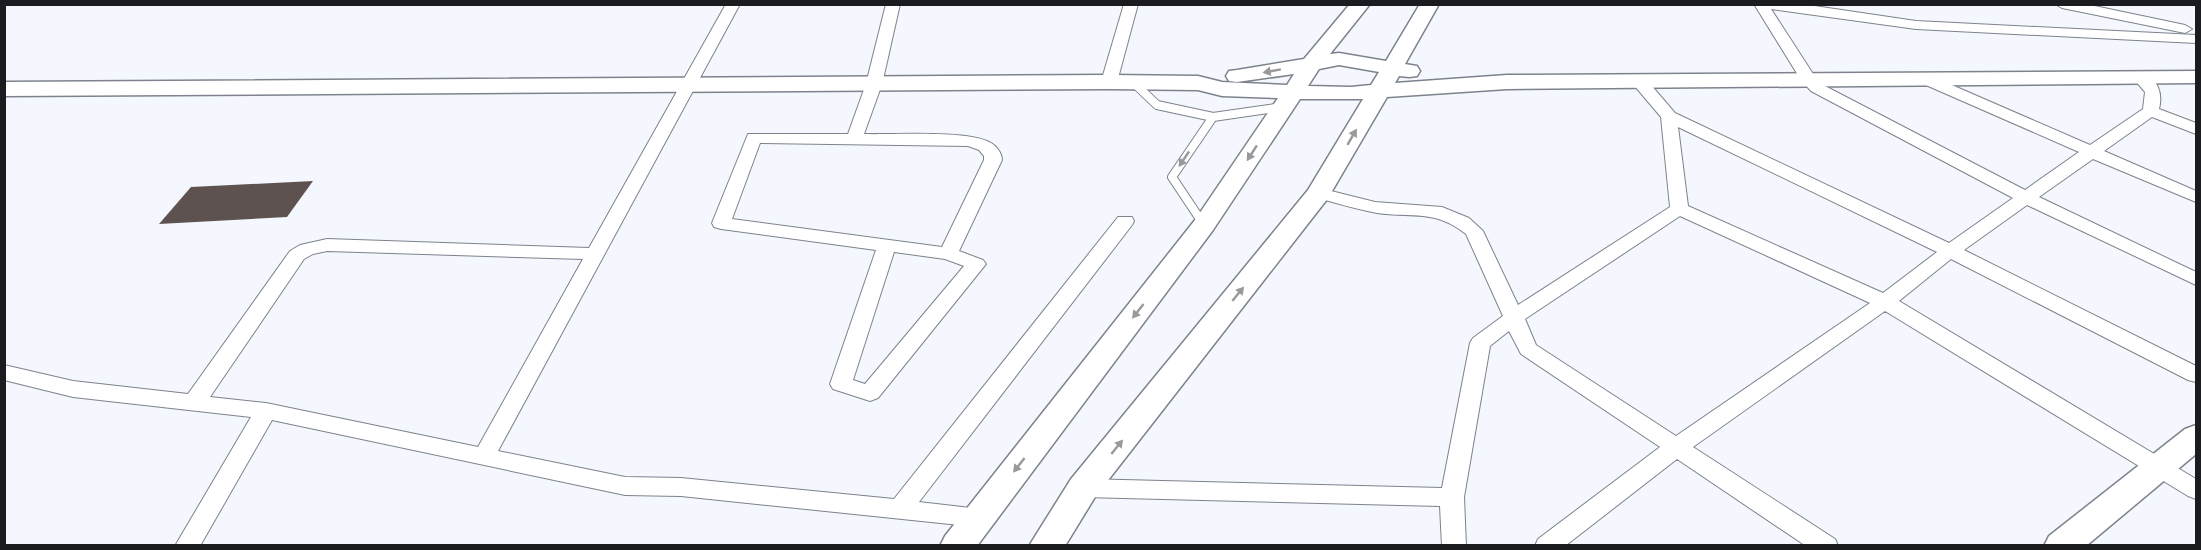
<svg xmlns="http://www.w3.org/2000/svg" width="2201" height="550" viewBox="0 0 2201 550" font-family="'Space Grotesk',sans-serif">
<rect width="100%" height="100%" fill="#f4f7fe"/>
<polygon fill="#5e5250" points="313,181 287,217 159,224 191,187"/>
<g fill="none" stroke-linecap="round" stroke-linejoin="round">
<defs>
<g id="lane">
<polyline points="1134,83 1157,105 1213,117"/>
<polyline points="1204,225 1172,177 1213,117 1282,107"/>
</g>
<g id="street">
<path d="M726,4H740L498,451L625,477L681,478L894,499L1118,217H1132L1134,221L1132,225L919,502L988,510L991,517L988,524L979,527L681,496L625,495L272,420L200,546H175L251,417L73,397L4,380V365L73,381L188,394L290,251L300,245L327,239L589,248ZM327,251L583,259L478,447L266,403L210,397L304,259L313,254Z"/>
<path d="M886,4H900L882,84L864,134C893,135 966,130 989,142C996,145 1002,153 1002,160L959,251L983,260L986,264L878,398L870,401L833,389L830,384L876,250L721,229L714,227L712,223L748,134H848L866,84ZM760,143L968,146L979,150L984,156V160L942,247L732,219ZM894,252L945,259L964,266L865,384L853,380Z"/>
<polygon points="1124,4 1138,4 1117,82 1109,87 1101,82"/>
<path d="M1754,4H1801L1916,21L2196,35V43L1916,29L1771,9L1815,77L1823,85L2025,190L2079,152L1919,82L1917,79L1919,76H1931L2090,145L2143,109L2145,92L2133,78L2141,73C2158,77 2163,94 2159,109L2196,123V134L2152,117L2104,151L2196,191V202L2093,159L2039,197L2196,272V285L2027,205L1964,250L2196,366V382L2188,380L1951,259L1899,301L2196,479V499L2188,496L1885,311L1693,447L1835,539L1838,546H1806L1677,459L1565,546H1535L1538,539L1660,447L1521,354L1509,331L1490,346L1464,497L1466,546H1442L1440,506L1083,497L1075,494L1071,488L1075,482L1083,479L1442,488L1470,343L1473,338L1503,316L1466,234C1435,209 1412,218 1377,213C1355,209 1334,202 1313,197L1310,193L1313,189L1319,188L1375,202L1442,207L1469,218L1483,231L1518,305L1670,207L1661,117L1633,84L1631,81L1633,78H1645L1675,113L1949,243L2013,198L1811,91L1801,80ZM1678,127L1937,252L1883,293L1688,206ZM1680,216L1870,303L1676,436L1536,345L1525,319Z"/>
<polygon points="2055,4 2085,4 2185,25 2192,29 2185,33 2062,8"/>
</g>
<g id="secondary">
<path d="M1350,4H1370L1330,54L1339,53L1386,61L1420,4H1439L1405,64L1417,66L1420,71L1417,76L1409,77L1399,76L1395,83L1507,75L2196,71V83L1507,89L1387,97L1328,198L1095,497L1065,546H1029L1071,479L1308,190L1363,99H1300L1213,230L977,546H940L945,536L1195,220L1278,98L1222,96L1198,90L1109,89L4,96V82L1109,75L1198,76L1222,82L1287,85L1294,74L1237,82L1229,81L1226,76L1229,71L1237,70L1304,59ZM1339,65L1379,72L1371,85L1351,87L1308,86L1319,69Z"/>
<polygon points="2196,425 2196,454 2086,546 2044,546 2049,536 2185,429"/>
</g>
</defs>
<use href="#lane" stroke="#7d828c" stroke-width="10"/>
<use href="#street" stroke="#7d828c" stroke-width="2"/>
<use href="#secondary" stroke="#7d828c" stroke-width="3"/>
<use href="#lane" stroke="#fff" stroke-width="8"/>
<use href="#street" fill="#fff" fill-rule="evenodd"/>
<use href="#secondary" fill="#fff" fill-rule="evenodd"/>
</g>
<defs><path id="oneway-solid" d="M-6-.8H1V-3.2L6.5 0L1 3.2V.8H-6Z" transform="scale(1.5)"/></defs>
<g fill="#98999b">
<use href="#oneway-solid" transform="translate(1272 71) rotate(170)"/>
<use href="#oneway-solid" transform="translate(1352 137) rotate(-60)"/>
<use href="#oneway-solid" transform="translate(1252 153) rotate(123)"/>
<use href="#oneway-solid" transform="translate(1184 159) rotate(124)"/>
<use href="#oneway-solid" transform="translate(1238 294) rotate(-51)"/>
<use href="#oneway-solid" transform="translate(1138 311) rotate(128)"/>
<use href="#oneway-solid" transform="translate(1117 447) rotate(-51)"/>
<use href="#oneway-solid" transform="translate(1019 465) rotate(128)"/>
</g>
<rect width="2201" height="550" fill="none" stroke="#1a1c20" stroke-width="12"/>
</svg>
